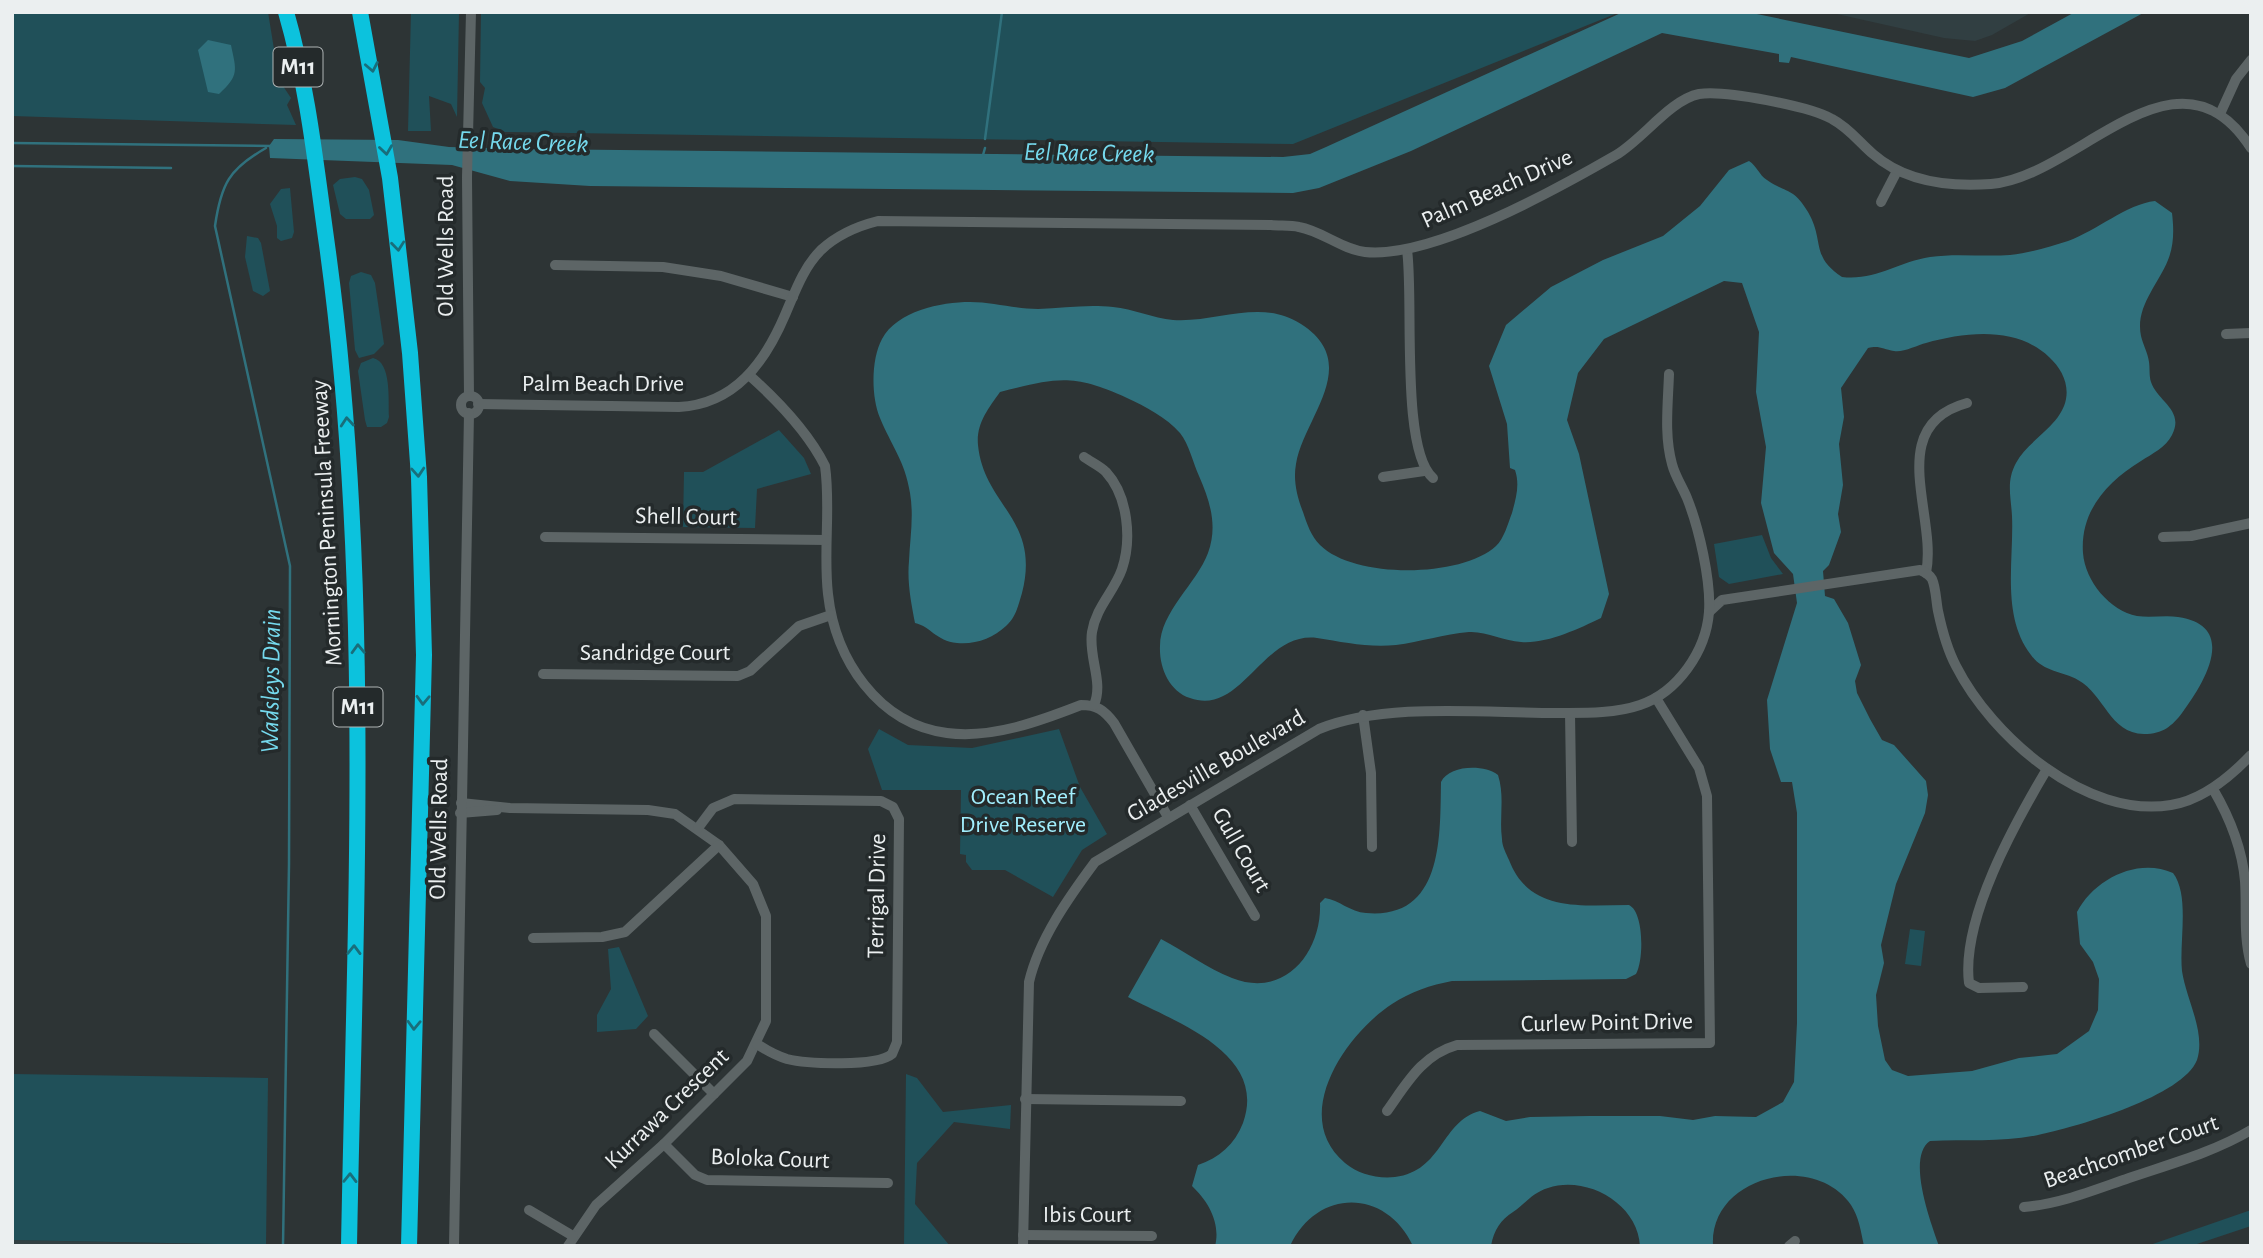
<svg xmlns="http://www.w3.org/2000/svg" width="2263" height="1258" viewBox="0 0 2263 1258" font-family="'Alegreya Sans',sans-serif">
<rect width="100%" height="100%" fill="#2d3435"/>
<g fill="#313f42">
<polygon points="1828,12 2032,12 1992,35 1975,41 1944,38"/>
<polygon points="12,1240 246,1245 12,1246"/>
</g>
<g fill="#205059">
<polygon points="12,12 268,12 279,80 291,98 287,105 296,125 12,116"/>
<polygon points="411,12 459,12 457,117 451,104 429,96 431,131 408,131"/>
<polygon points="481,12 1620,12 1293,144 505,132 493,127 482,103 485,88 480,82"/>
<polygon points="355,177 362,179 369,190 374,215 370,219 346,219 340,214 333,185 340,179"/>
<polygon points="290,188 294,232 292,238 281,241 277,238 277,226 270,204 281,189"/>
<polygon points="247,236 258,238 261,243 270,291 263,296 253,291 245,257"/>
<polygon points="361,272 371,275 375,283 384,344 374,354 359,358 355,350 349,283 351,276"/>
<path d="M373,358C392,362 388,401 389,417L387,423L381,427H367L365,420L358,371L361,363Z"/>
<polygon points="779,430 804,458 811,474 757,489 755,528 683,527 684,472 703,472"/>
<polygon points="1762,535 1771,558 1783,574 1729,584 1719,577 1714,544"/>
<polygon points="879,729 908,745 972,748 1059,729 1080,787 1107,834 1082,850 1053,897 1005,870 972,870 966,862 966,855 960,854 961,790 882,790 868,749"/>
<polygon points="1910,929 1925,931 1921,966 1905,964"/>
<polygon points="619,947 648,1016 636,1029 597,1032 597,1015 611,989 608,949"/>
<polygon points="12,1074 268,1078 266,1245 12,1240"/>
<polygon points="906,1074 917,1078 943,1112 1011,1105 1010,1129 954,1122 917,1163 915,1204 950,1246 904,1246"/>
<polygon points="2251,1210 2251,1226 2191,1246 2147,1246"/>
</g>
<g fill="#30717d">
<polygon points="1623,12 1747,12 1969,58 2022,41 2075,12 2145,12 2005,88 1973,97 1791,57 1789,63 1779,62 1779,54 1662,33 1411,151 1319,188 1293,193 590,186 510,181 452,165 270,158 269,146 274,139 398,140 449,147 525,149 1283,157 1310,154 1326,147"/>
<path d="M208,40L231,45C236,70 240,75 219,94L208,92L198,50Z"/>
<path d="M1749,161C1757,166 1759,175 1767,180C1787,194 1793,187 1808,212C1825,241 1810,256 1842,277C1875,281 1898,262 1930,257C1956,253 1983,257 2010,255C2030,253 2049,247 2068,241C2096,231 2127,204 2155,201L2172,213C2174,230 2174,245 2168,260C2158,285 2135,307 2141,336C2143,345 2148,353 2149,362C2150,369 2149,376 2151,382C2157,401 2185,410 2172,435C2166,447 2152,454 2141,461C2107,482 2080,511 2083,553C2085,581 2110,611 2137,616C2151,618 2165,615 2178,617C2240,626 2203,685 2182,713C2172,726 2163,734 2144,734C2109,733 2105,695 2078,680C2062,671 2043,672 2031,655C2001,616 2014,561 2012,516C2011,497 2006,481 2016,463C2028,440 2061,426 2066,399C2069,383 2061,368 2049,357C2016,326 1966,332 1926,343C1918,345 1902,353 1894,351C1883,349 1879,345 1868,348L1841,388L1844,417L1839,444L1843,485L1838,514L1841,532L1829,565L1823,571L1825,596L1834,599L1848,623L1861,665L1855,681L1857,693L1870,719L1882,740L1894,745L1926,781L1928,795L1925,813L1896,884L1881,945L1884,963L1876,995L1878,1026L1885,1060L1892,1070L1908,1076L1972,1071L2019,1058L2057,1054L2089,1031L2098,1010L2099,979L2093,962L2080,944L2077,912C2094,879 2138,857 2173,873C2190,895 2179,942 2182,971C2186,999 2206,1032 2197,1060C2183,1096 2079,1126 2042,1134C2006,1143 1967,1139 1930,1141C1906,1157 1931,1223 1939,1246H1864C1861,1232 1859,1217 1851,1205C1814,1151 1709,1176 1713,1246H1640C1638,1204 1587,1175 1548,1188C1532,1193 1526,1203 1513,1212C1501,1220 1494,1229 1491,1246H1413C1386,1188 1317,1188 1290,1246H1215C1221,1223 1208,1201 1192,1186L1198,1165C1219,1158 1235,1144 1243,1123C1268,1053 1175,1022 1128,997L1161,939C1184,951 1207,968 1232,978C1285,999 1322,952 1320,903L1325,898C1339,900 1350,912 1366,913C1444,920 1440,835 1441,782C1449,765 1484,764 1498,775C1505,797 1499,818 1502,839C1502,846 1506,853 1509,860C1529,913 1582,905 1629,905C1644,912 1644,960 1636,974L1626,979L1452,981C1431,985 1410,992 1392,1004C1346,1034 1289,1116 1345,1163C1358,1174 1377,1179 1395,1177C1443,1171 1441,1121 1480,1111L1506,1121L1530,1117L1589,1116H1660L1693,1120L1715,1116L1756,1117L1783,1102L1794,1082L1797,1023V813L1792,782H1781L1770,749L1767,700L1797,603L1793,574L1774,553L1761,503L1766,447L1756,392L1759,332L1742,283L1724,281L1604,339L1578,373L1567,420L1579,454L1609,594L1601,618C1578,629 1547,644 1521,642C1504,641 1486,631 1469,632C1444,634 1420,642 1396,645C1369,648 1343,642 1317,638C1262,631 1242,717 1190,698C1169,691 1159,667 1160,646C1160,612 1197,583 1208,553C1218,526 1210,501 1199,476C1193,463 1189,444 1180,433C1167,418 1145,406 1127,398C1072,373 1057,378 1000,392C988,409 976,424 978,445C984,506 1041,519 1022,593C1018,606 1016,617 1006,626C993,638 975,645 957,643C936,641 930,626 915,623C911,602 907,582 909,561C910,538 914,516 910,493C905,461 891,445 880,418C871,397 871,359 882,339C897,311 941,302 970,302C993,302 1015,309 1038,309C1064,308 1087,304 1113,307C1133,309 1153,318 1173,320C1217,323 1261,298 1301,324C1363,364 1304,417 1296,464C1293,480 1297,497 1303,512C1307,524 1311,536 1320,545C1354,579 1461,578 1496,546C1504,539 1508,523 1512,513C1516,498 1520,485 1515,470L1510,468L1507,424L1489,366L1506,325L1551,287L1603,260L1663,236L1700,206L1729,170Z"/>
</g>
<g fill="none" stroke-linecap="round" stroke-linejoin="round">
<g stroke="#30717d" stroke-width="2.5">
<polyline points="985,139 1002,12"/>
<polyline points="12,143 271,146"/>
<path d="M266,148C229,169 221,184 215,226L290,566L289,864L283,1246"/>
<polyline points="983,155 985,148"/>
<polyline points="12,166 171,168"/>
</g>
<g stroke="#5d6566" stroke-width="10">
<polyline points="2220,114 2236,79 2251,60"/>
<polyline points="1881,202 1897,171"/>
<path d="M1407,250C1414,297 1400,450 1433,478"/>
<polyline points="555,265 663,267 721,276 793,297"/>
<polyline points="2226,334 2251,333"/>
<path d="M749,375C777,400 808,432 825,466C831,508 823,551 828,594C835,659 878,724 947,733C992,739 1040,721 1081,705C1097,705 1104,710 1114,723L1168,817"/>
<polyline points="469,396 467,177 471,12"/>
<circle cx="470" cy="405" r="9"/>
<path d="M478,404L679,407C735,404 765,362 785,315C795,292 803,268 821,250C837,235 858,226 878,221L1271,225C1280,226 1290,225 1299,227C1322,231 1341,249 1365,252C1432,259 1557,189 1616,155C1643,139 1670,100 1699,94C1725,90 1809,106 1832,119C1849,128 1859,142 1873,154C1906,183 1950,187 1991,184C2078,177 2177,33 2251,148"/>
<path d="M1084,457C1091,462 1100,466 1106,472C1128,496 1132,539 1122,569C1114,592 1096,607 1092,632C1088,657 1104,682 1094,705"/>
<polyline points="1383,477 1424,471"/>
<polyline points="545,537 826,540"/>
<polyline points="2163,537 2191,536 2251,523"/>
<path d="M1926,573C1938,516 1883,426 1967,403"/>
<path d="M1709,612L1722,600L1920,570C1925,572 1929,574 1932,579C1936,588 1936,601 1938,611C1942,630 1947,649 1956,666C1992,737 2086,819 2171,805C2203,800 2230,777 2251,755"/>
<polyline points="543,674 738,676 750,671 799,626 831,615"/>
<polyline points="1570,713 1572,842"/>
<polyline points="1363,715 1371,773 1372,847"/>
<path d="M2213,789C2230,818 2242,847 2245,881C2247,909 2243,936 2251,964"/>
<polyline points="461,803 510,808 648,810 675,814 719,845 753,884 766,916 766,1021 747,1061 664,1144 596,1205 568,1246"/>
<polyline points="1190,805 1255,916"/>
<polyline points="460,813 497,810"/>
<path d="M698,828L713,808L734,799L881,801L893,807L899,819L897,1042L892,1054C877,1067 807,1064 787,1059C777,1056 766,1050 757,1044"/>
<polyline points="533,938 602,937 625,932 719,845"/>
<path d="M2023,987L1979,988L1969,983C1961,919 2015,823 2047,769"/>
<polyline points="654,1034 714,1094"/>
<polyline points="1025,1099 1181,1101"/>
<path d="M1387,1111C1407,1083 1422,1055 1457,1045L1710,1043L1707,796L1699,768L1656,698"/>
<polyline points="664,1144 695,1175 707,1180 888,1183"/>
<path d="M2024,1207C2060,1204 2094,1190 2129,1178C2170,1164 2214,1152 2251,1130"/>
<polyline points="529,1210 573,1236"/>
<polyline points="1023,1235 1152,1236"/>
<polyline points="454,1246 469,413"/>
<path d="M1023,1246L1029,982C1039,939 1069,897 1095,862L1319,729C1386,702 1483,713 1556,713C1583,713 1614,714 1640,705C1678,692 1706,651 1709,612C1711,580 1699,528 1687,498C1682,486 1675,476 1672,464C1664,435 1668,404 1669,374"/>
<polyline points="1789,1246 1795,1241"/>
</g>
<g stroke="#0cc2dd" stroke-width="16">
<path d="M286,12C308,88 316,167 327,245C373,577 355,912 349,1246"/>
<polyline points="360,12 390,178 410,353 419,477 424,655 409,1246"/>
</g>
</g>
<defs><path id="oneway-chevron" d="M-2-3.5L2.5 0L-2 3.5" fill="none" stroke-width="1.6" stroke-linecap="round" stroke-linejoin="round" transform="scale(1.75)"/></defs>
<g stroke="#196e7b">
<use href="#oneway-chevron" transform="translate(372 67) rotate(79)"/>
<use href="#oneway-chevron" transform="translate(386 150) rotate(82)"/>
<use href="#oneway-chevron" transform="translate(398 246) rotate(84)"/>
<use href="#oneway-chevron" transform="translate(347 422) rotate(-95)"/>
<use href="#oneway-chevron" transform="translate(418 472) rotate(86)"/>
<use href="#oneway-chevron" transform="translate(358 649) rotate(-92)"/>
<use href="#oneway-chevron" transform="translate(423 700) rotate(92)"/>
<use href="#oneway-chevron" transform="translate(354 950) rotate(-89)"/>
<use href="#oneway-chevron" transform="translate(414 1025) rotate(92)"/>
<use href="#oneway-chevron" transform="translate(350 1178) rotate(-89)"/>
</g>
<g text-anchor="middle" dominant-baseline="central" stroke-width="7" stroke-linejoin="round" paint-order="stroke">
<g fill="#242a2b" stroke="#afb4b5" stroke-width="2">
<rect x="273.5" y="47.5" width="49" height="39" rx="5"/>
<rect x="333.5" y="687.5" width="49" height="39" rx="5"/>
</g>
<g font-size="23" font-weight="bold" fill="#ebeff0">
<text x="298" y="67">M11</text>
<text x="358" y="707">M11</text>
</g>
<g font-size="24" fill="#ebeff0" stroke="#242a2b">
<text transform="translate(1497 189) rotate(-24)">Palm Beach Drive</text>
<text transform="translate(446 246) rotate(-90)">Old Wells Road</text>
<text x="603" y="384">Palm Beach Drive</text>
<text transform="translate(686 517) rotate(1)">Shell Court</text>
<text transform="translate(327 523) rotate(-93)">Mornington Peninsula Freeway</text>
<text x="655" y="653">Sandridge Court</text>
<text transform="translate(1216 766) rotate(-30)">Gladesville Boulevard</text>
<text transform="translate(439 829) rotate(-89)">Old Wells Road</text>
<text transform="translate(1241 850) rotate(60)">Gull Court</text>
<text transform="translate(877 896) rotate(-89)">Terrigal Drive</text>
<text transform="translate(1607 1023) rotate(-1)">Curlew Point Drive</text>
<text transform="translate(667 1109) rotate(-44)">Kurrawa Crescent</text>
<text transform="translate(2131 1152) rotate(-19)">Beachcomber Court</text>
<text transform="translate(770 1159) rotate(2)">Boloka Court</text>
<text x="1087" y="1215">Ibis Court</text>
</g>
<g font-size="24" fill="#a2effe" stroke="#242a2b">
<text x="1023" y="797">Ocean Reef<tspan x="1023" dy="28">Drive Reserve</tspan></text>
</g>
<g font-size="26" font-style="italic" fill="#75d9ed" stroke="#242a2b">
<text transform="translate(523 142) rotate(2)">Eel Race Creek</text>
<text transform="translate(1089 153) rotate(1)">Eel Race Creek</text>
<text transform="translate(271 681) rotate(-89)">Wadsleys Drain</text>
</g>
</g>
<rect width="2263" height="1258" fill="none" stroke="#ebeff0" stroke-width="28"/>
</svg>
